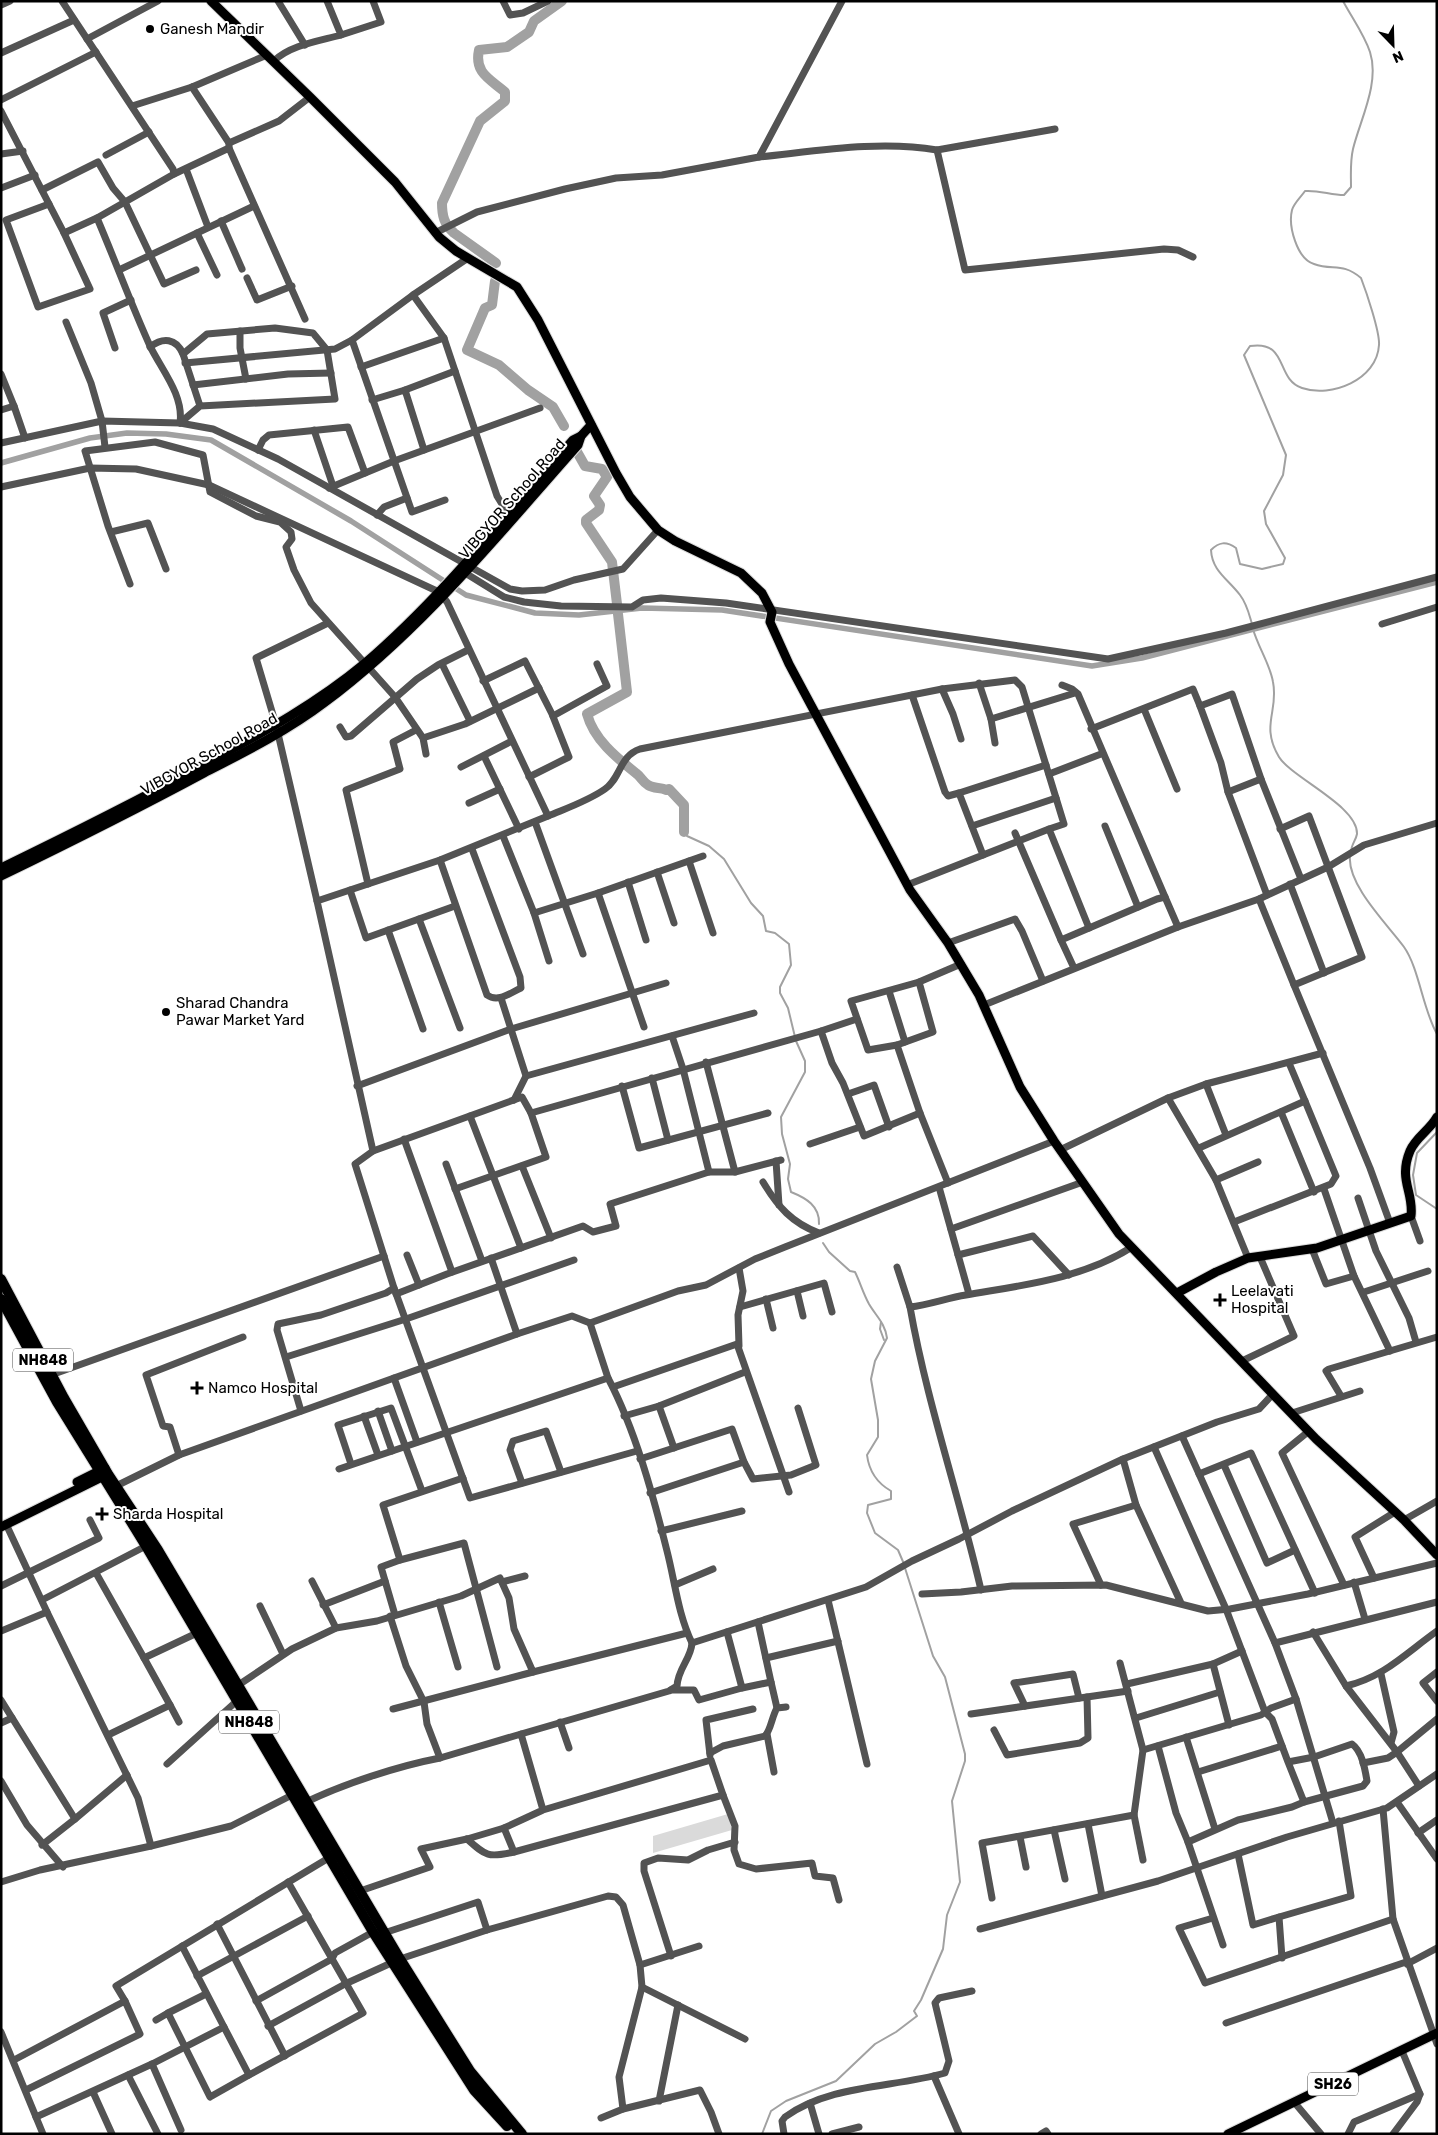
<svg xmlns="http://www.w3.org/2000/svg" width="1438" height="2135" viewBox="0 0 1438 2135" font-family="Rubik,sans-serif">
<rect width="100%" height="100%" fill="#fff"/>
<polygon fill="#dadada" points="728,1814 732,1830 653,1853 653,1836"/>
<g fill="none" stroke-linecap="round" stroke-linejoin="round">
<g stroke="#a1a1a1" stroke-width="2">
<path d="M1252,624C1249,614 1247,604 1240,595C1228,579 1212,571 1211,550C1219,542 1226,541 1236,548L1240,564L1262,569L1283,564L1285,558L1266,524L1264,511L1283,475L1286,455L1244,355L1250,346C1289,340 1275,379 1302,388C1331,398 1377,380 1379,345C1380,332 1366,291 1361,278C1342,262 1333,271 1314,264C1297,259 1288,226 1292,210C1294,203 1301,197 1305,191C1319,190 1331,195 1344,195L1351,187C1351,174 1350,162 1353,149C1360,120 1380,83 1370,52C1364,34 1352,18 1343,1"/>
<path d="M1253,629C1258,647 1270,664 1273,682C1279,711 1260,725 1279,757C1292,778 1358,806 1357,834C1356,840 1351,845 1351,852"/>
<polyline points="684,832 687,836 709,846 724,859 751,903 763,916 766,931 775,933 789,944 791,965 780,987 780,993 788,1008 795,1037"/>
<path d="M1350,856C1347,885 1388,925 1404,947C1419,968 1423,1010 1437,1034"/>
<path d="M796,1041L805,1061V1072L781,1117L782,1134L790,1164L788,1179L791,1192C806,1198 820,1206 819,1224"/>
<polyline points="1437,1132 1417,1153 1413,1175 1416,1195 1437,1209"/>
<path d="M823,1243L829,1252L850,1271L855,1272C860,1282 863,1293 869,1304C876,1316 885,1323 887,1338L875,1361L871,1379L878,1420V1437L867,1455C869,1471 877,1483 891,1491V1499L868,1505L867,1513L875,1533L898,1550L904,1564"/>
<polyline points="881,1322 880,1329 884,1340"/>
<polyline points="762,2134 771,2111 786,2101 836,2081 875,2044 896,2032 917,2016 914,2011 921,2000 943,1949 947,1915 960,1882 952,1801 965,1761 965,1754 945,1677 933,1656 905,1568"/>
</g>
<polyline stroke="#a1a1a1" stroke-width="5.5" points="1,463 90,438 127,433 166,434 211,440 351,521 466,595 535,613 579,615 642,608 722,610 1092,666 1142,658 1437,582"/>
<g stroke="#a1a1a1" stroke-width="10">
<path d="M496,263L454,233C444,224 442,216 442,203L480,121L505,101V92C490,79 474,73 479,50L507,47L529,32L534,21L562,1"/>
<polyline points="495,281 492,305 485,308 467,350 499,365 528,390 553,407 564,426"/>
<polyline points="576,450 585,466 602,469 607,477 594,496 600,505 599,510 586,520 586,523 612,562 617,604"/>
<path d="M618,614L627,692L587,714C594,740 617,758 637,774C641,777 643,782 648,785C654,789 661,787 666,790L669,789L684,805V832"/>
</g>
<defs>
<g id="major">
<polyline points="211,1 310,97 395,182 439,237 456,251 517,287 538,320 616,473 630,497 658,530 675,541 741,573 762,593 772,612 770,622 789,664 910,890 948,943 979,995 1020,1087 1054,1141 1119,1234 1316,1439 1404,1520 1437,1555"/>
<path d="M1,868C71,834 139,800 207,763C262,733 316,704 364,664C441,598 506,516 573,440L581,436L591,425"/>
<path d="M1,876C69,843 137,809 204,773C245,752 287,731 324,703C422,630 498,535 578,445L581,436"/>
<path d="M1177,1293L1216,1272L1248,1258L1317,1248L1411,1216C1414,1192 1398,1180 1410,1151C1416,1137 1430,1130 1437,1117"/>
<polyline points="77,1482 105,1468"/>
<polyline points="1,1527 108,1474"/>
<polyline points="1228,2134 1437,2033"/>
</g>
<g id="highway">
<polyline points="1,1279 64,1398 108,1474 158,1550 400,1959 470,2071 522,2134"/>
<polyline points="1,1299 57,1402 146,1546 373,1932 474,2090 507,2126"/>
</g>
</defs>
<use href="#major" stroke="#dbdbdb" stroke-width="11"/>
<use href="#highway" stroke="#dbdbdb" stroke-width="12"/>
<g stroke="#535353" stroke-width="7">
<polyline points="62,1 173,169 174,174 97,218"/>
<polyline points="278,1 305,45"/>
<polyline points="503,1 510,15 523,13 548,1"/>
<polyline points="1,5 10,1"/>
<polyline points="341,35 381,22 373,1"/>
<polyline points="87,39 158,1"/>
<polyline points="1,53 74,20"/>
<path d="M274,61C290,45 320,41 341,35L327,1"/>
<polyline points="192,87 229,143 229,148"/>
<polyline points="1,100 96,52"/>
<polyline points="132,106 192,87 267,55"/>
<path d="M1,111L64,233L97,218C115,260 131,304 150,346C161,369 184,395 180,423L102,421L1,443"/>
<polyline points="229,143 279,121 310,97"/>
<polyline points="937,150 965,270 1164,249 1178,250 1193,257"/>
<polyline points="1,154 23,151"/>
<polyline points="106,155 149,132"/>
<path d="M759,157C817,151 879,140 937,150L1055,129"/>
<polyline points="186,169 208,227"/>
<polyline points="174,174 229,148 305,319"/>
<polyline points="1,188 35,175"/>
<polyline points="42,190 98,162 113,188 125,202 164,284 196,270"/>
<polyline points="49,204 6,220 38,307 90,289 64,233"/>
<polyline points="221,221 242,269"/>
<polyline points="197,233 217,275"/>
<polyline points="435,233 477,212 565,189 616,178 662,175 759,157 842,1"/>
<polyline points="119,270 254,206"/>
<polyline points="247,278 257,300 292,286"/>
<polyline points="413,295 444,338 497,496 510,517"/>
<polyline points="66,322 91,383 102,421 105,447"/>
<polyline points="240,331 240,348 246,379"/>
<path d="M150,347C163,337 176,338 183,354"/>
<polyline points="115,348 103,313 131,300"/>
<polyline points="185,363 335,349 352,340"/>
<polyline points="361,367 444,338"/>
<polyline points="1,374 14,406"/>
<polyline points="193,385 288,374 331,373"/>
<polyline points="405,390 455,371"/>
<polyline points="372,400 405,390 424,450"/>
<polyline points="1,410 14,406 25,438"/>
<polyline points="180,423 213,429 278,459 510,589 522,591 545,590 574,580 623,569 658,530"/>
<polyline points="180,423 200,406 183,354 207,334 275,328 313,333 327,350 335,399 200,406"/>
<polyline points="314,430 333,486"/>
<polyline points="258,450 263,440 269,435 348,427 365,473"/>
<path d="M1,487L90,468L136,469L209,485L439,592L447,602L548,816C567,808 588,801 605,789C621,778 619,756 640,749L942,689L1015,680L1022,687L1064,824L1049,829L1089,928"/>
<polyline points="329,488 394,461 540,408"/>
<polyline points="445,500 412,512 352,340 413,295 468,258"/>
<polyline points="377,515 384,507 407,498"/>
<polyline points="111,532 148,523 166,569"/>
<polyline points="462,571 504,597 524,602 561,606 632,607 643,600 661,598 726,603 1108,659 1226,633 1437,577"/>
<polyline points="130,584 108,526 85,451 155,442 203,455 210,492 256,516 280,522 291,532 292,539 286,547 294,570 311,603 395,697 423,738 426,754"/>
<polyline points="1382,624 1437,607"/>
<polyline points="442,664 470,721"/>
<polyline points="483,681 525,661 552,714 569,757 529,777"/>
<polyline points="979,683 991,719 995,743"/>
<polyline points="1062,685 1072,689 1078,694 1165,897"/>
<polyline points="942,689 953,714 961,739"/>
<polyline points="912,695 945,792 948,796 959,793"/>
<polyline points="1144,709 1177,789"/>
<polyline points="553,716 607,686 597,664"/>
<polyline points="991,719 1075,693"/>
<polyline points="340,727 346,737 351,736 417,679 438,665 468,650"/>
<polyline points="1091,729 1193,689 1200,706"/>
<polyline points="423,738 465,724 539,688"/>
<polyline points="484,756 519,829"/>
<polyline points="461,767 512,741"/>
<polyline points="1049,774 1101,754"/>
<polyline points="1228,792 1221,763 1200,706 1232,694 1261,779"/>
<polyline points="469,803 500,789"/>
<polyline points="548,816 440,860 317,901 373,1151 355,1164 394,1288 470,1498 637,1451"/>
<polyline points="535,822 583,954"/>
<polyline points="972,826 1056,798"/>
<polyline points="1105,826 1138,907"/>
<polyline points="1280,829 1309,816 1362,957 1294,985 1370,1168 1390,1223"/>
<polyline points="1015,833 1061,940"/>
<polyline points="503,836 534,913 549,961"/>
<polyline points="983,855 1049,829"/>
<path d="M440,860L487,995C498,1003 510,993 521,988L520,977L472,849"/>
<polyline points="689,861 713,933"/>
<polyline points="657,872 674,923"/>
<polyline points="628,882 646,940"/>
<polyline points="368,884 346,790 400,769 393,742 416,730"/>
<polyline points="1290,884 1324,973"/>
<polyline points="907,885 983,855 959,793 1046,765"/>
<polyline points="350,890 366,938 455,906"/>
<polyline points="598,893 703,856"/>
<polyline points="1267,895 1228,792 1261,779 1301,879"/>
<polyline points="1259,899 1294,985"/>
<polyline points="317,901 276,725 256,658 328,623"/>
<polyline points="534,913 598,893 644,1027"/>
<polyline points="419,919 460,1028"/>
<polyline points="388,930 423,1029"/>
<polyline points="948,943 1015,919 1022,931 1043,981"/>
<polyline points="1074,968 1061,940 1157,899 1165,897 1178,927"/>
<polyline points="889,991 905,1042"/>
<polyline points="501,998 526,1076 514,1100"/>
<polyline points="984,1005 1178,927 1259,899 1328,867 1364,845 1437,823"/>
<polyline points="857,1019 821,1031 832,1063 843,1083 864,1136 920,1113"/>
<polyline points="897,1045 868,1050 851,1001 919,982"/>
<polyline points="706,1062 735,1172 781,1160"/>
<polyline points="1289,1063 1305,1101"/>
<polyline points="526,1076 754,1013"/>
<polyline points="652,1078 668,1140"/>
<polyline points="1206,1084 1226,1135"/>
<polyline points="357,1086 511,1029 666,983"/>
<polyline points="622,1086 639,1148 768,1113"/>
<polyline points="848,1094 874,1085 889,1127"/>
<polyline points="1168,1098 1216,1180 1248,1258"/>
<polyline points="1281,1112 1314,1192"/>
<polyline points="470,1116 521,1248"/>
<polyline points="404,1139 452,1272"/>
<polyline points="810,1144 860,1127"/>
<polyline points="1199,1148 1305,1101 1336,1176 1331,1184 1234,1222"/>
<polyline points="1060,1150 1168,1098 1206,1084 1323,1053"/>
<polyline points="373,1151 522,1097 531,1113 821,1031"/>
<polyline points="776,1161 779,1205"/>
<polyline points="446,1164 482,1261"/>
<polyline points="522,1166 551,1238"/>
<polyline points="709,1172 735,1172"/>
<polyline points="1216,1180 1258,1162"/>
<path d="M763,1182C778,1207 792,1223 819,1233"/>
<polyline points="948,1183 920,1113 897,1045 933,1032 919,982 961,964"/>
<polyline points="939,1187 969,1294"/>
<polyline points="455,1189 546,1157 531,1113"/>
<polyline points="1324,1189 1354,1276 1390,1351"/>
<polyline points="1358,1198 1376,1251 1409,1318 1416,1342"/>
<polyline points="1411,1216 1420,1241"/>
<polyline points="951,1229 1083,1182"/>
<polyline points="1312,1249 1326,1284 1354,1276"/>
<polyline points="407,1255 419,1285"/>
<polyline points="958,1255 1033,1236 1069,1275"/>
<polyline points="491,1258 517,1334"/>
<path d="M897,1267L910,1307C929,1305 947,1298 966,1295C1023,1285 1082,1279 1132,1247"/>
<polyline points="797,1291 803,1316"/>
<polyline points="1364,1292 1428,1271"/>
<polyline points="396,1294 447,1274 583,1226 593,1232 616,1226 610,1204 709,1172 683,1069 672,1036"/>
<polyline points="766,1299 773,1328"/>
<polyline points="740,1307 824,1283 832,1312"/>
<path d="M910,1307C927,1403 959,1495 981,1590"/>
<polyline points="590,1323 608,1378"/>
<polyline points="739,1346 738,1315 743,1291 739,1268"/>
<polyline points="286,1357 406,1319 574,1260"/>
<polyline points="1242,1361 1294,1336 1260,1257"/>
<polyline points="51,1375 384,1256"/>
<polyline points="394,1378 417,1442"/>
<polyline points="613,1387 737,1344 789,1492"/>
<polyline points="1341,1396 1326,1371 1329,1369 1437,1337"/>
<polyline points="659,1406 674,1448"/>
<polyline points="301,1411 277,1330 278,1324 321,1315 386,1293 394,1288"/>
<polyline points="378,1411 392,1451"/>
<polyline points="1292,1413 1360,1391"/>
<polyline points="364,1416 378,1455"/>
<polyline points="624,1416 659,1406 745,1372"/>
<polyline points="1309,1431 1282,1453 1344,1585"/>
<polyline points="1182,1436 1275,1643 1296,1699 1333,1823"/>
<path d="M1154,1447L1226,1609L1265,1712L1272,1719L1288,1762L1314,1757L1352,1744C1362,1751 1365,1769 1367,1781L1363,1786L1304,1802L1288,1762"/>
<polyline points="179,1455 170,1427 163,1426 146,1375 243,1337"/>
<polyline points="640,1459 732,1429 744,1462 753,1479 791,1475 816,1465 798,1408"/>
<polyline points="1123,1459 1136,1505 1181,1603"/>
<polyline points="351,1464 338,1425 391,1408 422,1491"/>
<polyline points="1224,1465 1267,1563 1295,1550"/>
<path d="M339,1469L608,1378C635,1429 653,1495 667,1551C675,1582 678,1614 692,1643L866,1587L912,1561L959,1539L1012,1511L1123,1459L1217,1422L1259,1409L1273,1394"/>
<polyline points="1199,1474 1251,1453 1315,1593"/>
<polyline points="463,1478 383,1505 400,1560 464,1543 497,1667"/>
<polyline points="522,1483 510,1450 513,1441 546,1431 561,1472"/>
<polyline points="112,1488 179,1455 517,1334 572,1316 590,1323 678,1291 706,1285 755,1259 785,1247 1054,1141"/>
<polyline points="650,1493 744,1462"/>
<polyline points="1404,1520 1437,1501"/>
<polyline points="6,1524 47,1612 138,1798 151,1846 231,1826 296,1793"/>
<polyline points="661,1531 742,1511"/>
<polyline points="96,1573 144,1658 197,1633"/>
<polyline points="1374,1578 1355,1537 1395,1512"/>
<polyline points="312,1581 336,1628"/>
<polyline points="502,1582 525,1576"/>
<polyline points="1354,1582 1365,1619"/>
<polyline points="675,1585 713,1569"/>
<polyline points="1101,1585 1073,1524 1136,1505"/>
<polyline points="1,1586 99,1538 90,1520"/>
<polyline points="922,1594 961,1592 1012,1586 1106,1585 1208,1611 1230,1609 1308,1594 1437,1563"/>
<polyline points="42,1600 146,1546"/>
<polyline points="828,1600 867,1764"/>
<polyline points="439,1602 458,1667"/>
<polyline points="323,1605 385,1581"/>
<polyline points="260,1606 283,1654"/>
<polyline points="395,1615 381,1567 400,1560"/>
<polyline points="1,1631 47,1612"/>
<polyline points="727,1632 742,1688 771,1682 758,1622"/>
<polyline points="1313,1632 1346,1686 1397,1752 1437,1719"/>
<polyline points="1275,1643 1437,1602"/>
<polyline points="144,1658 170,1705"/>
<polyline points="766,1658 838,1641"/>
<polyline points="1213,1664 1229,1725"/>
<polyline points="1437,1672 1423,1683 1437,1701"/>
<polyline points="1381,1674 1394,1732 1391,1743"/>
<polyline points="771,1682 777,1708"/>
<polyline points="1127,1684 1213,1664 1242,1651"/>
<path d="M1346,1686C1384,1677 1406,1653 1437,1631"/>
<polyline points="234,1688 292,1649 336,1628 377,1621 461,1596 500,1578 509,1598 514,1629 533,1672 687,1633"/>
<polyline points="671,1690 694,1690 699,1700 742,1688"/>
<polyline points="1,1700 75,1819 42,1845"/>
<polyline points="1025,1706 1014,1683 1073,1674 1079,1698"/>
<polyline points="393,1709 533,1672"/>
<polyline points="971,1714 1128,1691"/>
<polyline points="1136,1718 1220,1692"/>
<polyline points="560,1722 569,1748"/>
<polyline points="1,1723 12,1718"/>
<polyline points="994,1730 1007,1755 1080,1743 1088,1738 1087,1697"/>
<path d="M521,1734L669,1691L677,1686C678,1668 691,1659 692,1643"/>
<polyline points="767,1734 774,1772"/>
<polyline points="108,1735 170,1705 179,1722"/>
<polyline points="1186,1737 1215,1829"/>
<polyline points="1158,1746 1176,1813 1188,1842 1223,1945"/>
<polyline points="1143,1750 1261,1715 1271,1708 1296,1699"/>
<path d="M710,1753L723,1746L765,1736C771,1730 772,1716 777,1708L786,1707"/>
<polyline points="710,1755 706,1720 753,1709"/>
<polyline points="440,1758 521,1734 543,1810 711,1760 723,1795 514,1852 504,1828 543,1810"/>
<polyline points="1363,1763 1388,1758 1397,1752 1419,1786"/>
<polyline points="167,1764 239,1699"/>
<polyline points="1198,1772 1282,1746"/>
<polyline points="1,1781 27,1825 63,1867"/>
<polyline points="723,1795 735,1826 734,1850 739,1864 756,1869 812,1863 815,1876 833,1878 839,1900"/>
<polyline points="1397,1802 1437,1859"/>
<path d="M304,1803C343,1784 398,1766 440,1758L427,1724L424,1702L406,1666L390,1616"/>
<polyline points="1383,1809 1393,1919 1437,2044"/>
<polyline points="1134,1815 1143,1860"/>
<polyline points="75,1819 127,1775"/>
<polyline points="1088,1824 1102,1896"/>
<polyline points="1054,1830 1065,1879"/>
<polyline points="1418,1833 1437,1820"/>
<polyline points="1020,1837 1026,1867"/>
<path d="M467,1839C486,1856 488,1858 514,1852"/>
<polyline points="1188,1842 1238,1820 1292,1807 1304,1802"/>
<polyline points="1238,1854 1253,1925 1279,1917"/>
<polyline points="1,1882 40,1870 151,1846"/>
<polyline points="360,1891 430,1867 421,1849 467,1839 504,1828"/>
<polyline points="992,1898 982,1843 1134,1815 1143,1750 1120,1663"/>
<polyline points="1213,1918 1179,1928 1205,1983 1393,1919"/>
<polyline points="217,1924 285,2056"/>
<polyline points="980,1929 1158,1881 1287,1837 1387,1808 1437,1774"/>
<polyline points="384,1933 478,1902 487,1930 608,1896 616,1897 623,1905 640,1965 642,1987 619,2077 623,2109"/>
<polyline points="182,1946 224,2027"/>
<polyline points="671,1956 644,1871 644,1863 658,1858 688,1860 708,1850 735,1842"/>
<polyline points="1282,1958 1279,1917 1351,1896 1339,1821"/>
<polyline points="1407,1964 1437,1948"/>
<polyline points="640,1965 699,1946"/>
<polyline points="197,1976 308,1916"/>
<polyline points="642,1987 745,2039"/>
<polyline points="125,2001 116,1986 332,1856"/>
<polyline points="256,2001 332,1959 335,1953 373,1932"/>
<polyline points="168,2013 206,1994"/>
<polyline points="156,2020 168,2013 210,2097 249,2075"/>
<polyline points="1226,2023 1406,1962"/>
<polyline points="268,2026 345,1984 400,1959 487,1930"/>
<polyline points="1,2032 43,2134"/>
<polyline points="14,2060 125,2001 140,2034 26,2090"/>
<polyline points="152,2064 181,2130"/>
<polyline points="128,2075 158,2134"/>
<polyline points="934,2076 959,2134"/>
<polyline points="93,2092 112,2134"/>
<polyline points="659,2101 678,2005"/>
<polyline points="1294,2102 1321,2134"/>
<polyline points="810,2103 819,2134"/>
<polyline points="36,2117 152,2064 224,2027 249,2075 363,2013 288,1882"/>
<polyline points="601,2118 623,2109 700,2090 711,2112 719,2134"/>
<path d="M784,2134L782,2121L785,2117C831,2084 893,2088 945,2073L949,2061L935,2003L939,1998L972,1991"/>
<polyline points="832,2134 859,2127"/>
<polyline points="1041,2134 1046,2131 1048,2134"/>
<polyline points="1348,2134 1354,2122 1420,2094"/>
<polyline points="1393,2134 1417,2102 1420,2094 1402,2051"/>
</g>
<use href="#major" stroke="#000" stroke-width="9"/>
<use href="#highway" stroke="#000" stroke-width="10"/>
</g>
<g fill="#000" stroke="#fff" stroke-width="2">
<circle cx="150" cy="29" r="5"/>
<circle cx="166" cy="1012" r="5"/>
<path d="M1217.5 1292.5h5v5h5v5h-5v5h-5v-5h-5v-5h5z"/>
<path d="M194.5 1380.5h5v5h5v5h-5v5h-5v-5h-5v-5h5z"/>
<path d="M99.5 1506.5h5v5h5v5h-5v5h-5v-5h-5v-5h5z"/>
</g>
<g text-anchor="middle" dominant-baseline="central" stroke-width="4" stroke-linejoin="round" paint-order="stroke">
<g fill="#fff" stroke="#4c4c4c" stroke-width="1">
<rect x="13" y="1348.5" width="60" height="23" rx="4"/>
<rect x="219" y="1710.5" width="60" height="23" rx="4"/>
<rect x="1308" y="2072.5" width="50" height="23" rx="4"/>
</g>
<g font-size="14" font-weight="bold" fill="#000">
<text x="43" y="1360">NH848</text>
<text x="249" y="1722">NH848</text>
<text x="1333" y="2084">SH26</text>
</g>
<g font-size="15" fill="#000" stroke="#fff" text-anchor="start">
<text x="160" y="29">Ganesh Mandir</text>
<text x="176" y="1003">Sharad Chandra<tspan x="176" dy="17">Pawar Market Yard</tspan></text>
<text x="1231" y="1291">Leelavati<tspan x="1231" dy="17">Hospital</tspan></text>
<text x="208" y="1388">Namco Hospital</text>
<text x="113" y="1514">Sharda Hospital</text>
</g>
<g font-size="15" fill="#000" stroke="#fff">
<text transform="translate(512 499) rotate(-49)">VIBGYOR School Road</text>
<text transform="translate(209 754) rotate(-29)">VIBGYOR School Road</text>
</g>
</g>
<rect width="1438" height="2135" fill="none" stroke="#000000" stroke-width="5"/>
<g transform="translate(1393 45) rotate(157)" stroke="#ffffff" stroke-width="4" paint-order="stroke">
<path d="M0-4L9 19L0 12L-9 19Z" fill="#000000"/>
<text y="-8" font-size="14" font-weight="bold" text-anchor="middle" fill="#000000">N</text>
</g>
</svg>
